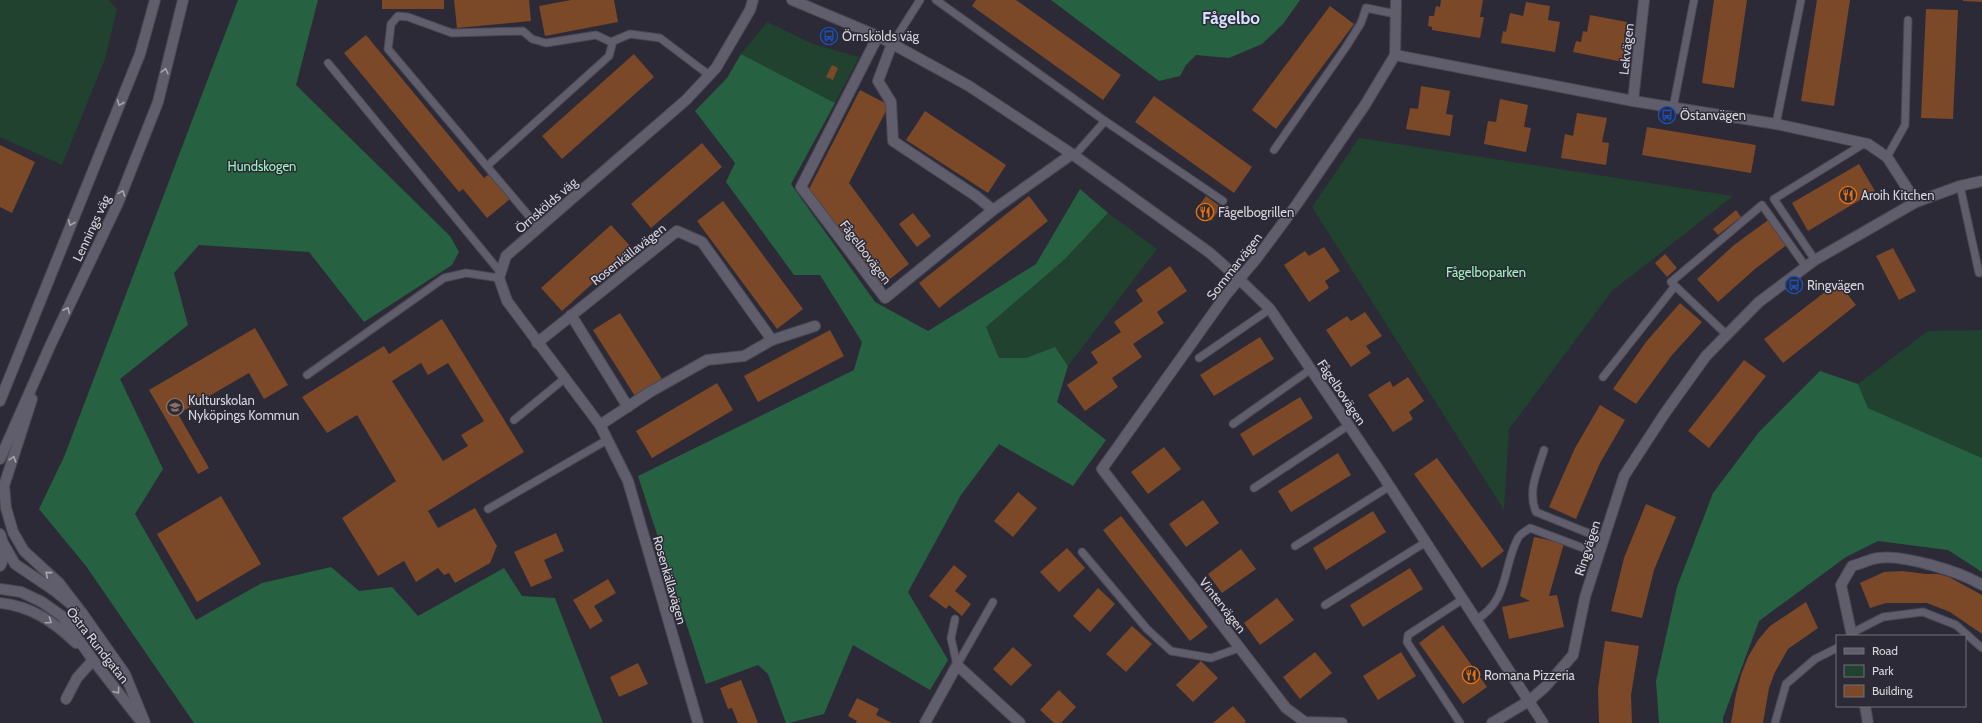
<svg xmlns="http://www.w3.org/2000/svg" width="1982" height="723" viewBox="0 0 1982 723" font-family="Cabin,sans-serif">
<rect width="100%" height="100%" fill="#2c2a37"/>
<g fill="#20422e">
<polygon points="0,0 109,0 117,9 105,59 62,165 0,137"/>
<polygon points="767,22 813,44 859,57 835,103 741,54"/>
<polygon points="1359,138 1733,196 1612,291 1509,429 1504,510 1312,207"/>
<polygon points="1108,213 1157,249 1068,366 1055,347 1026,358 999,358 986,327 1065,259"/>
<polygon points="1982,330 1982,458 1868,408 1858,384 1928,331"/>
</g>
<g fill="#266241">
<polygon points="238,0 318,0 296,85 450,236 459,252 452,265 364,322 309,252 199,245 174,273 188,325 120,379 163,469 135,514 196,620 262,583 331,567 359,591 392,587 418,616 504,568 522,596 555,598 603,723 194,723 86,566 39,509 64,457"/>
<polygon points="1051,0 1300,0 1283,24 1262,44 1229,58 1196,55 1186,65 1180,76 1159,81"/>
<polygon points="741,54 835,103 791,184 875,302 928,331 1036,264 1080,189 1108,213 1065,259 986,327 999,358 1026,358 1055,347 1068,366 1057,402 1106,440 1073,486 999,444 961,495 908,592 948,660 930,690 853,645 824,714 789,723 786,723 768,674 758,665 706,684 638,476 854,370 862,342 820,275 794,275 726,182 735,163 695,111 727,78"/>
<polygon points="1820,371 1858,384 1868,408 1982,458 1982,572 1948,550 1878,541 1846,557 1759,621 1723,718 1723,723 1659,723 1656,681 1677,587 1713,493 1759,432"/>
</g>
<g fill="#7b4828" fill-rule="evenodd">
<rect x="382" y="0" width="62" height="9"/>
<polygon points="454,0 529,0 531,21 457,28"/>
<polygon points="571,0 614,0 618,22 545,36 539,6"/>
<polygon points="976,0 1016,0 1121,75 1103,100 972,6"/>
<polygon points="1441,0 1483,0 1480,17 1484,17 1480,38 1432,30 1432,27 1428,26 1429,16 1434,16 1436,6 1440,7"/>
<polygon points="1714,0 1747,0 1734,88 1702,83"/>
<polygon points="1817,0 1850,0 1834,106 1801,101"/>
<polygon points="1963,0 1982,0 1982,2 1963,1"/>
<polygon points="1526,2 1550,6 1548,20 1560,22 1555,52 1501,43 1503,31 1506,32 1510,13 1523,16"/>
<polygon points="1330,6 1354,24 1276,129 1252,110"/>
<polygon points="1926,9 1958,10 1953,119 1921,118"/>
<polygon points="1590,15 1627,22 1624,37 1629,38 1623,62 1573,52 1576,41 1581,42 1583,31 1587,32"/>
<polygon points="366,35 484,178 489,174 510,199 487,218 463,189 459,192 344,53"/>
<polygon points="634,54 654,77 562,159 542,136"/>
<polygon points="832,65 838,68 833,80 826,77"/>
<polygon points="1421,86 1450,91 1446,114 1453,115 1450,136 1406,129 1410,108 1418,109"/>
<polygon points="860,90 889,105 849,183 909,264 881,286 809,189"/>
<polygon points="1154,96 1252,167 1234,193 1135,122"/>
<polygon points="1500,99 1528,105 1524,127 1531,128 1526,152 1484,144 1488,121 1496,122"/>
<polygon points="925,111 1006,165 988,193 906,140"/>
<polygon points="1577,113 1607,118 1602,142 1609,143 1606,165 1561,158 1565,134 1573,136"/>
<polygon points="1647,127 1756,145 1751,173 1642,155"/>
<polygon points="702,143 722,167 651,228 631,204"/>
<polygon points="0,145 35,162 12,213 0,207"/>
<polygon points="1859,164 1875,191 1808,231 1792,203"/>
<polygon points="1029,196 1048,221 939,308 919,283"/>
<polygon points="1206,196 1221,207 1211,221 1196,210"/>
<polygon points="723,201 803,309 777,329 697,221"/>
<polygon points="1736,210 1741,217 1718,235 1713,229"/>
<polygon points="913,213 931,236 917,247 899,224"/>
<polygon points="1771,218 1788,244 1755,269 1718,302 1697,279 1734,245"/>
<polygon points="611,225 632,248 562,311 541,288"/>
<polygon points="1324,247 1340,271 1325,281 1329,288 1309,302 1284,265 1305,251 1309,256"/>
<polygon points="1893,248 1916,291 1899,300 1876,256"/>
<polygon points="1665,254 1677,268 1667,277 1655,263"/>
<polygon points="1170,266 1187,291 1157,312 1164,323 1133,344 1142,357 1112,378 1118,387 1085,411 1067,385 1098,363 1091,352 1121,332 1114,322 1143,301 1136,290"/>
<polygon points="1838,282 1856,305 1783,363 1764,339"/>
<polygon points="1680,303 1702,322 1672,355 1636,404 1613,389 1646,342"/>
<polygon points="1365,312 1382,336 1366,346 1371,353 1351,367 1326,330 1347,316 1351,321"/>
<polygon points="620,313 662,379 635,396 593,330"/>
<path d="M442,319L524,452L428,511L438,528L475,508L497,546L490,563L455,583L449,573L444,575L438,568L416,582L404,561L378,576L342,518L396,481L357,415L327,433L302,397L384,346L389,354ZM421,363L428,375L448,363L484,421L461,435L468,446L443,461L392,381Z"/>
<polygon points="255,328 288,385 264,399 249,373 178,414 209,468 198,474 149,390"/>
<polygon points="830,330 844,356 758,402 744,376"/>
<polygon points="1260,337 1274,359 1214,396 1200,375"/>
<polygon points="1744,360 1766,376 1709,448 1688,431"/>
<polygon points="1408,377 1424,401 1409,412 1413,419 1393,432 1368,395 1390,381 1393,387"/>
<polygon points="717,383 733,410 652,458 636,431"/>
<polygon points="1300,397 1313,418 1253,456 1240,434"/>
<polygon points="1600,405 1625,420 1600,463 1576,519 1549,507 1575,448"/>
<polygon points="1164,447 1181,469 1148,494 1131,472"/>
<polygon points="1338,453 1351,475 1291,512 1278,491"/>
<polygon points="1437,458 1504,551 1482,568 1414,474"/>
<polygon points="1018,492 1037,508 1013,537 994,521"/>
<polygon points="221,496 261,564 197,602 157,534"/>
<polygon points="1203,500 1219,523 1186,547 1169,524"/>
<polygon points="1646,504 1676,517 1654,570 1642,618 1611,611 1624,558"/>
<polygon points="1373,511 1386,532 1326,570 1313,548"/>
<polygon points="1121,516 1208,627 1190,641 1103,530"/>
<polygon points="556,533 564,551 544,560 552,578 531,587 514,552"/>
<polygon points="1534,537 1564,543 1549,596 1557,595 1564,627 1509,639 1502,607 1530,601 1520,596"/>
<polygon points="1067,548 1085,568 1059,592 1040,572"/>
<polygon points="1241,549 1256,569 1222,593 1208,574"/>
<polygon points="954,565 967,576 955,591 971,604 962,616 949,605 946,609 929,596"/>
<polygon points="1410,568 1423,589 1363,627 1350,605"/>
<polygon points="1902,571 1926,574 1938,574 1949,577 1982,595 1982,634 1950,612 1927,603 1886,603 1870,608 1860,583 1884,572"/>
<polygon points="608,579 616,593 594,606 603,621 590,629 573,600"/>
<polygon points="1098,588 1115,604 1090,632 1073,616"/>
<polygon points="1277,598 1294,620 1260,645 1244,623"/>
<polygon points="1806,602 1818,628 1788,649 1775,672 1769,688 1763,723 1731,723 1736,694 1741,675 1748,657 1758,640 1770,626"/>
<polygon points="1443,625 1487,687 1463,704 1419,643"/>
<polygon points="1132,626 1152,644 1126,672 1106,654"/>
<polygon points="1605,641 1639,646 1631,695 1632,723 1599,723 1598,689"/>
<polygon points="1013,647 1032,665 1011,686 993,669"/>
<polygon points="1315,652 1332,673 1300,699 1283,677"/>
<polygon points="1401,652 1416,676 1378,700 1363,676"/>
<polygon points="1201,661 1218,678 1193,702 1176,685"/>
<polygon points="638,663 648,684 619,697 610,677"/>
<polygon points="741,680 758,723 738,723 732,708 728,709 720,688"/>
<polygon points="1059,690 1076,707 1061,723 1054,723 1040,710"/>
<polygon points="857,698 879,709 876,715 892,723 856,723 857,721 848,716"/>
<polygon points="1233,706 1246,721 1244,723 1213,723"/>
</g>
<g fill="none" stroke-linecap="round" stroke-linejoin="round">
<defs>
<g id="service">
<polyline points="936,0 1105,121 1223,201"/>
<polyline points="892,44 920,0"/>
<polyline points="328,63 501,273"/>
<polyline points="1673,108 1694,0"/>
<polyline points="1776,124 1801,0"/>
<polyline points="1274,150 1346,47 1361,23 1366,8 1396,14"/>
<polyline points="1074,156 1105,121"/>
<polyline points="1887,157 1905,125 1908,20"/>
<polyline points="487,166 609,56 613,41"/>
<polyline points="1960,186 1979,273"/>
<polyline points="539,228 388,49 391,24 398,16 408,17 452,33 523,31 532,39 546,43 596,35 611,42 630,34 660,38 709,75"/>
<polyline points="1815,260 1774,199 1865,143"/>
<polyline points="1727,335 1671,282 1762,205 1806,267"/>
<polyline points="1199,358 1270,309"/>
<polyline points="307,375 444,278 466,273 499,278"/>
<polyline points="1603,377 1675,286"/>
<polyline points="514,420 564,379"/>
<polyline points="1233,424 1311,369"/>
<path d="M1544,450C1538,470 1527,491 1536,512L1603,539"/>
<polyline points="1254,488 1349,425"/>
<polyline points="488,509 607,440"/>
<polyline points="1295,546 1390,486"/>
<polyline points="1082,552 1147,629 1171,651 1211,658 1239,648"/>
<polyline points="1325,605 1426,542"/>
<polyline points="955,619 951,638 957,665"/>
<path d="M1476,620C1510,599 1502,568 1518,538C1520,534 1526,531 1530,528L1599,554"/>
<polyline points="1852,633 1883,617 1923,612 1956,625 1982,648"/>
<polyline points="957,665 993,602"/>
<polyline points="1460,723 1407,642 1408,635 1463,599"/>
<polyline points="1775,723 1786,684 1815,659 1837,648"/>
</g>
<g id="minor">
<polyline points="878,36 801,187 885,298 993,210 1072,154"/>
<polyline points="892,44 878,81 891,102 893,141 976,196 993,210"/>
<polyline points="1395,55 1633,101 1776,124 1868,144 1887,157 1916,202"/>
<polyline points="1633,101 1644,0"/>
<polyline points="571,315 628,407"/>
<polyline points="537,343 677,231 702,242 772,340"/>
<polyline points="600,425 650,392 707,360 744,356 772,340 815,326"/>
<path d="M1852,636L1841,585L1852,566C1860,564 1870,559 1878,558C1903,554 1961,572 1982,585"/>
<polyline points="66,699 77,678 93,660"/>
<polyline points="1865,706 1868,723"/>
<polyline points="698,723 628,481 600,425 507,301 499,278 506,256 686,100 716,68 750,10 753,0"/>
<polyline points="925,723 957,665 1020,723"/>
<polyline points="1342,723 1305,722 1286,708 1102,469 1226,295 1257,258 1297,204 1365,105 1395,55 1396,0"/>
<polyline points="1492,723 1529,701"/>
</g>
<g id="tertiary">
<polyline points="792,0 878,36 969,86 1072,154 1210,253 1239,279 1270,309 1379,470 1543,723"/>
<polyline points="1529,701 1545,687 1573,655 1585,597 1624,476 1665,413 1706,356 1759,302 1815,260 1916,202 1960,186 1982,181"/>
</g>
<g id="secondary">
<polyline points="32,399 4,486 6,508 13,532 24,551 59,583 82,613"/>
<polyline points="0,401 140,54 155,0"/>
<polyline points="0,459 50,346 118,203 158,102 183,0"/>
<path d="M0,534C4,544 6,556 0,566"/>
<polyline points="3,543 15,564 55,591 82,613 125,674 145,723"/>
<polyline points="0,589 21,592 42,602 62,616 93,660 139,719"/>
<path d="M0,603C31,606 54,622 76,643"/>
</g>
</defs>
<use href="#service" stroke="#4b4853" stroke-width="9"/>
<use href="#minor" stroke="#4b4853" stroke-width="12"/>
<use href="#tertiary" stroke="#4b4853" stroke-width="12"/>
<use href="#secondary" stroke="#4b4853" stroke-width="12"/>
<use href="#service" stroke="#605e6d" stroke-width="7"/>
<use href="#minor" stroke="#605e6d" stroke-width="10"/>
<use href="#tertiary" stroke="#605e6d" stroke-width="10"/>
<use href="#secondary" stroke="#605e6d" stroke-width="10"/>
</g>
<defs><path id="oneway-chevron" d="M-2-3.5L2.5 0L-2 3.5" fill="none" stroke-width="1.6" stroke-linecap="round" stroke-linejoin="round"/></defs>
<g stroke="#a7a5b0">
<use href="#oneway-chevron" transform="translate(165 71) rotate(-76)"/>
<use href="#oneway-chevron" transform="translate(120 103) rotate(112)"/>
<use href="#oneway-chevron" transform="translate(122 193) rotate(-69)"/>
<use href="#oneway-chevron" transform="translate(71 223) rotate(112)"/>
<use href="#oneway-chevron" transform="translate(67 310) rotate(-64)"/>
<use href="#oneway-chevron" transform="translate(13 459) rotate(-72)"/>
<use href="#oneway-chevron" transform="translate(48 574) rotate(-140)"/>
<use href="#oneway-chevron" transform="translate(49 621) rotate(35)"/>
<use href="#oneway-chevron" transform="translate(117 691) rotate(52)"/>
</g>
<defs>
<symbol id="bus-ring" viewBox="-11 -11 22 22"><circle r="9.5" fill="#2c2a37" stroke="#1a4fb4" stroke-width="1.5"/><path d="M-5-6H5V4H4V6H2V4H-2V6H-4V4H-5ZM-3.5-4V0h7V-4ZM-3.5 1.2v1.5H-2V1.2ZM2 1.2v1.5H3.5V1.2Z" fill="#1a4fb4"/></symbol>
<symbol id="restaurant-ring" viewBox="-11 -11 22 22"><circle r="9.5" fill="#2c2a37" stroke="#e8710a" stroke-width="1.5"/><path d="M-5-6h1v4h1v-4h1v4h1v-4h1v5L-1.5 .5V6h-2V.5L-5-1ZM5-6V6H3V1.5H1.5Q1.5-4 5-6Z" fill="#e8710a"/></symbol>
<symbol id="school-ring" viewBox="-11 -11 22 22"><circle r="9.5" fill="#2c2a37" stroke="#8d6e63" stroke-width="1.5"/><path d="M0-5L7-2L0 1L-7-2ZM-4 1L0 2.5L4 1V4Q0 6-4 4Z" fill="#8d6e63"/></symbol>
</defs>
<g fill-rule="evenodd">
<use href="#bus-ring" x="819" y="26" width="20" height="20"/>
<use href="#bus-ring" x="1657" y="105" width="20" height="20"/>
<use href="#restaurant-ring" x="1838" y="185" width="20" height="20"/>
<use href="#restaurant-ring" x="1195" y="202" width="20" height="20"/>
<use href="#bus-ring" x="1784" y="275" width="20" height="20"/>
<use href="#school-ring" x="165" y="397" width="20" height="20"/>
<use href="#restaurant-ring" x="1461" y="665" width="20" height="20"/>
</g>
<g text-anchor="middle" dominant-baseline="central" stroke-width="3" stroke-linejoin="round" paint-order="stroke">
<g font-size="13" fill="#d6d4dd" stroke="#2c2a37" text-anchor="start">
<text x="842" y="36">Örnskölds väg</text>
<text x="1680" y="115">Östanvägen</text>
<text x="1861" y="195">Aroih Kitchen</text>
<text x="1218" y="212">Fågelbogrillen</text>
<text x="1807" y="285">Ringvägen</text>
<text x="188" y="400">Kulturskolan<tspan x="188" dy="15">Nyköpings Kommun</tspan></text>
<text x="1484" y="675">Romana Pizzeria</text>
</g>
<g font-size="13" fill="#d6d4dd" stroke="#2c2a37">
<text transform="translate(1626 49) rotate(-84)">Lekvägen</text>
<text transform="translate(546 205) rotate(-41)">Örnskölds väg</text>
<text transform="translate(91 228) rotate(-65)">Lennings väg</text>
<text transform="translate(866 252) rotate(53)">Fågelbovägen</text>
<text transform="translate(628 254) rotate(-38)">Rosenkällavägen</text>
<text transform="translate(1234 266) rotate(-52)">Sommarvägen</text>
<text transform="translate(1342 392) rotate(56)">Fågelbovägen</text>
<text transform="translate(1587 548) rotate(-72)">Ringvägen</text>
<text transform="translate(670 580) rotate(74)">Rosenkällavägen</text>
<text transform="translate(1223 605) rotate(52)">Vintervägen</text>
<text transform="translate(98 645) rotate(52)">Östra Rundgatan</text>
</g>
<g font-size="13" fill="#9ef5bf" stroke="#2c2a37">
<text x="262" y="166">Hundskogen</text>
<text x="1486" y="272">Fågelboparken</text>
</g>
<g font-size="17" font-weight="bold" fill="#d5e2fe" stroke="#2c2a37">
<text x="1231" y="18">Fågelbo</text>
</g>
</g>
<rect x="1836" y="635" width="130" height="72" fill="#2c2a37" stroke="#706e79"/>
<rect x="1844" y="648" width="20" height="6" fill="#605e6d" stroke="#706e79"/>
<text x="1872" y="655" font-size="12" fill="#d6d4dd">Road</text>
<rect x="1844" y="665" width="20" height="12" fill="#20422e" stroke="#706e79"/>
<text x="1872" y="675" font-size="12" fill="#d6d4dd">Park</text>
<rect x="1844" y="685" width="20" height="12" fill="#7b4828" stroke="#706e79"/>
<text x="1872" y="695" font-size="12" fill="#d6d4dd">Building</text>
</svg>
